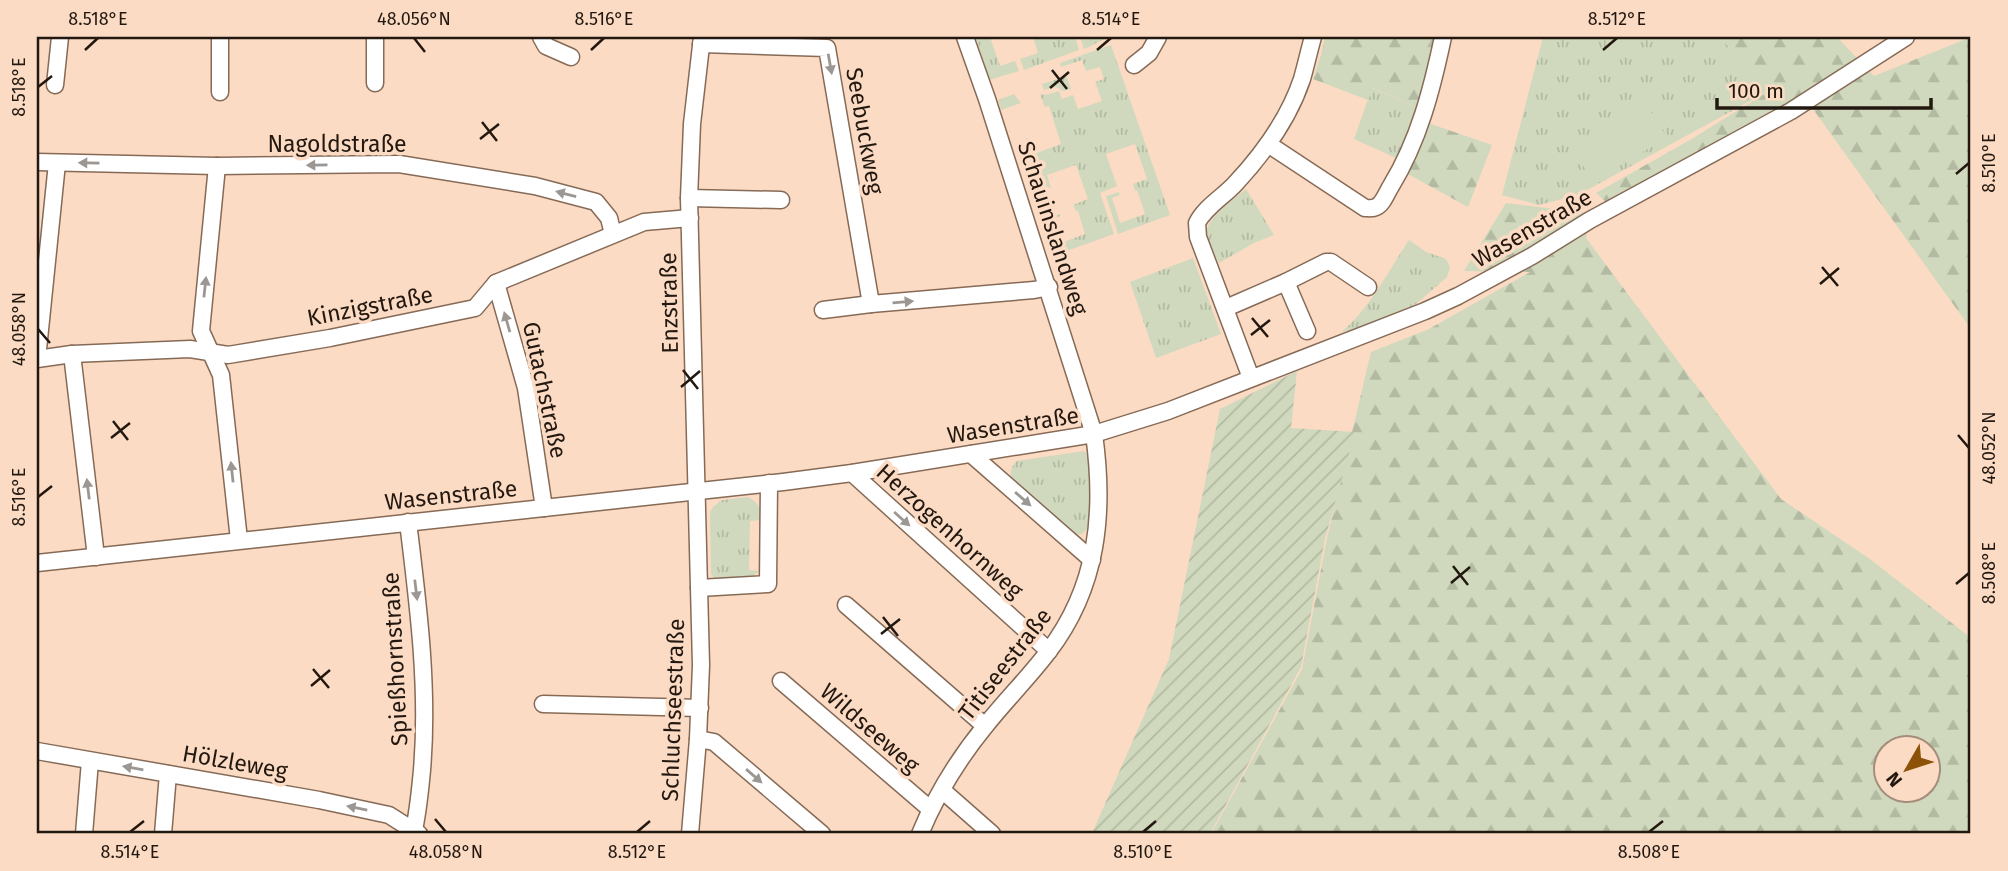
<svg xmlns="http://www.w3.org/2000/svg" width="2008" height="871" viewBox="0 0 2008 871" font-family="'Fira Sans',sans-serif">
<defs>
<pattern id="grass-tufts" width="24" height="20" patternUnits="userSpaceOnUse" patternTransform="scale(1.75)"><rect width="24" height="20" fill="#d0d9bd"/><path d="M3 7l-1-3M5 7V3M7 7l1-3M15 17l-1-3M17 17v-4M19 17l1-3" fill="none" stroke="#b2baa1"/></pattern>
<pattern id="forest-firs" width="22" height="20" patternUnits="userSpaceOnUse" patternTransform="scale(1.75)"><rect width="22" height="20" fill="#d0d9bd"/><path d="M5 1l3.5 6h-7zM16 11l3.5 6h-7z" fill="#b2baa1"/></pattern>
<pattern id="garden-furrows" width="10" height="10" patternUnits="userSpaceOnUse" patternTransform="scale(1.75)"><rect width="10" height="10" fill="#d0d9bd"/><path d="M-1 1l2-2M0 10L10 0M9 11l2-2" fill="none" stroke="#b2baa1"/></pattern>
</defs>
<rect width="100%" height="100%" fill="#fbdbc4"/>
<g fill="url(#grass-tufts)">
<polygon points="976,37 990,37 1000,66 1015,61 1019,71 989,80"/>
<polygon points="1033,37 1075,37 1079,50 1024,70 1020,59 1038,53"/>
<path d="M1080,37H1109C1100,40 1093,46 1084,49Z"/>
<polygon points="1543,37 1719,37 1772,89 1578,195 1539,205 1502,195"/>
<path d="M1111,45L1170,215L1118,234L1106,196L1119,192L1120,195L1112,198L1120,223L1145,214L1137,190L1135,191L1133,184L1147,179L1135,144L1106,154L1117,186L1100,193L1114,234L1061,253L1048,217L1060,214V216L1052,219L1061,243L1085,234L1078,211H1076L1073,205L1088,199L1076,165L1047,175L1051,188C1041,187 1035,174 1027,168L1035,165L1026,138H1028L1034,154L1061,144L1049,106L1045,107L1040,94L1045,95L1059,91L1062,99L1073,95L1078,109L1102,101L1095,82L1104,79L1100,67L1086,71L1082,60L1061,67L1060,63Z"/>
<polygon points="1064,77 1067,77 1071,89 1063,91 1056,87 1044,90 1042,84"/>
<polygon points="1372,88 1418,108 1398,159 1354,139"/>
<polygon points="1014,94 1021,103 1001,110 998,100"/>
<path d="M1246,189L1274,235L1254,243L1219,263C1215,254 1207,241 1207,231C1207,218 1236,198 1246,189Z"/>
<path d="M1409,240L1426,252L1444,258L1447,261L1450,267L1447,277L1408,311L1362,328L1341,332C1368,312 1390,268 1409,240Z"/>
<polygon points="1193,258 1221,334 1156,358 1130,282"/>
<path d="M1084,451L1093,461L1091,525L1082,534L1072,535L1011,479C1010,472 1011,467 1017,461Z"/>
<path d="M748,497C759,503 761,508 761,520L750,521L749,570L759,571L750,578L717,581L711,574L710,512L713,507L722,500Z"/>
</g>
<g fill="url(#forest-firs)" fill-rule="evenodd">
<polygon points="1325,37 1435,37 1429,71 1418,108 1373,88 1368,100 1313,79 1321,55"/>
<polygon points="1719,37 1837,37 1874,76 1971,37 1971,329 1810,105 1607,203 1596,193 1690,140 1772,89"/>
<polygon points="1428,123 1492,145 1468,207 1406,173"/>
<path d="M1506,203L1590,213L1586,238L1781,499L1870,559L1971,638V834H1211L1302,669L1327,538L1371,352L1429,329L1530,272L1464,271ZM1885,748H1927V790H1885Z"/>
</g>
<polygon fill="url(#garden-furrows)" points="1297,371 1291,428 1355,432 1325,539 1301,667 1210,834 1097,834 1093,831 1169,659 1220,409"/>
<polygon fill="#d0d9bd" points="1645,102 1667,137 1593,182 1571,146"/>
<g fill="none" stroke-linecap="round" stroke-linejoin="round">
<defs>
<g id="street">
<polyline points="541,37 546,46 571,57"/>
<polyline points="701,44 827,48 871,304 1034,290 1049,287"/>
<polyline points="1134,65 1149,53 1158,37"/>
<polyline points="375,83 375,37"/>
<polyline points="55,85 60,37"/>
<polyline points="220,92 220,37"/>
<path d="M1268,144L1365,208C1369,208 1372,209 1376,207C1383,204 1387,192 1391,186C1419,140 1432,89 1443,37"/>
<polyline points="37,162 217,166 399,164 535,186 596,202 609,218 613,234"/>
<polyline points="217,166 201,331 221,375 239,540"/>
<polyline points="689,198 781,200"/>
<polyline points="1286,282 1326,262 1331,262 1368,287"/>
<polyline points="496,283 526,388 544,508"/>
<polyline points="1226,308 1286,282 1307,331"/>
<polyline points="823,310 871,304"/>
<polyline points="72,354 96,557"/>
<polyline points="37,359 72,354 190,349 228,355 330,338 475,308 496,283 644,222 690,218"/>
<polyline points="37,359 57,163"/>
<path d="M1251,378L1198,237L1197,223C1205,207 1223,197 1235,184C1263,154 1289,118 1302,79C1306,65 1309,51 1313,37"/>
<polyline points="971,454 1092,560"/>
<polyline points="852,473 1049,651"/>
<path d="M408,522C418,604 429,687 422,770C420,791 418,814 413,834"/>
<polyline points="37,563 783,482 852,473 1094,434 1168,411 1425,311 1458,296 1532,256 1590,220 1791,111 1906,37"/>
<polyline points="699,588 768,584 769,483"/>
<polyline points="846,605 985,726"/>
<polyline points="781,681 930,809"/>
<polyline points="543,704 700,708"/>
<polyline points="698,739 714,742 822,834"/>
<polyline points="37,751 319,800 389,815 419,834"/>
<polyline points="942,790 992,834"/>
<polyline points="84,834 90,761"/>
<polyline points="163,834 168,774"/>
<polyline points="690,834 698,739 701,665 689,198 692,124 702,37"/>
<path d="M920,834C936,795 959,758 986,725C1006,700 1029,677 1048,652C1098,587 1105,513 1094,434L987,99L965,37"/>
</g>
</defs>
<use href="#street" stroke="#866a56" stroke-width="19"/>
<use href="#street" stroke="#fff" stroke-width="16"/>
</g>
<defs><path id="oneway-solid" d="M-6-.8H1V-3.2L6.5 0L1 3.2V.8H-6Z" transform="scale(1.75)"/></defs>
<g fill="#9c9793">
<use href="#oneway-solid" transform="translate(830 64) rotate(80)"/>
<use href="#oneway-solid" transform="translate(89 163) rotate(-179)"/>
<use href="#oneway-solid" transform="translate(317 165) rotate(179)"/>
<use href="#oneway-solid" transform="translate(566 194) rotate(-165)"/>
<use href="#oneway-solid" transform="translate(205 287) rotate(-84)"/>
<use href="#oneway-solid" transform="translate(903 302) rotate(-5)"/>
<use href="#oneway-solid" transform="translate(507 322) rotate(-106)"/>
<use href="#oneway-solid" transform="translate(232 472) rotate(-96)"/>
<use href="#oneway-solid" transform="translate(88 489) rotate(-97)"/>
<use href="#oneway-solid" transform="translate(1023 499) rotate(41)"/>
<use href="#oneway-solid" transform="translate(902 519) rotate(42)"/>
<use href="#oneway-solid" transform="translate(416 590) rotate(83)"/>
<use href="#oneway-solid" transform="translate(133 768) rotate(-170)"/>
<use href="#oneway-solid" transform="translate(754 776) rotate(41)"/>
<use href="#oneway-solid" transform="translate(357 808) rotate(-168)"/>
</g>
<path fill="none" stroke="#231810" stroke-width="2.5" d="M414,38L425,52M85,50L98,38M591,50L604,38M1097,50L1111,38M1603,50L1617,38M1052,70L1067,89M38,87L52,76M1050,88L1069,72M482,122L497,141M480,139L499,124M1956,174L1969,163M1822,267L1838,286M1820,284L1839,268M1252,318L1268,337M38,329L50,343M1251,335L1270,320M683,370L698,389M681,387L700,371M113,421L128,440M1958,435L1969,448M111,438L130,423M38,497L52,486M1453,566L1468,585M1451,583L1470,567M1956,584L1969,573M883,617L898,636M881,634L900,619M313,669L329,688M311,686L330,670M435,819L446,832M130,832L144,821M637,832L650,821M1143,832L1156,821M1649,832L1663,821"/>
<g text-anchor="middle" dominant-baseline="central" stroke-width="7" stroke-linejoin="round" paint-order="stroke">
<g font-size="23" fill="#231810" stroke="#fbdbc4">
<text transform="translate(865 131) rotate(80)">Seebuckweg</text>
<text x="337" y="144">Nagoldstraße</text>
<text transform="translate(1053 228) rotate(72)">Schauinslandweg</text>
<text transform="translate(1532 228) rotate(-30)">Wasenstraße</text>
<text transform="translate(669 303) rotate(-91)">Enzstraße</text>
<text transform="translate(370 306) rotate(-11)">Kinzigstraße</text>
<text transform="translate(545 390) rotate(78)">Gutachstraße</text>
<text transform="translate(1013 425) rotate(-9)">Wasenstraße</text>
<text transform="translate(451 495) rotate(-6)">Wasenstraße</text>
<text transform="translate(950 531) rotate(42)">Herzogenhornweg</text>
<text transform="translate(395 659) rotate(-93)">Spießhornstraße</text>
<text transform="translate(1005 664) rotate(-52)">Titiseestraße</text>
<text transform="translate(673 710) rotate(-88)">Schluchseestraße</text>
<text transform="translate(870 728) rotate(41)">Wildseeweg</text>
<text transform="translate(235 762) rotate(10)">Hölzleweg</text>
</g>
</g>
<rect width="2008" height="871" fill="none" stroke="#fbdbc4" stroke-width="77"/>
<g transform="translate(1907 769) rotate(231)"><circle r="33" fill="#fbdbc4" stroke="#a58d7c" stroke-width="2"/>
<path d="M0-5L12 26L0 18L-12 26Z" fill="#8b5208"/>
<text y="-10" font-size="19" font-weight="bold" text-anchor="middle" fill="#231810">N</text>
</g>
<path d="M1717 98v10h214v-10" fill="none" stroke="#231810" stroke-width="3.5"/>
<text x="1728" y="98" font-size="21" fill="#231810" stroke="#fbdbc4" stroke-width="5" paint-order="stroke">100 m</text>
<rect x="38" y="38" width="1931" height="794" fill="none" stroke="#231810" stroke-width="2.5"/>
<g font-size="18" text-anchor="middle" fill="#231810">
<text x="98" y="25">8.518°E</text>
<text x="414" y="25">48.056°N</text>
<text x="604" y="25">8.516°E</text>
<text x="1111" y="25">8.514°E</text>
<text x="1617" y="25">8.512°E</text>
<text transform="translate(19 87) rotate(-90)" y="6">8.518°E</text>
<text transform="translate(1989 163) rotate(-90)" y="6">8.510°E</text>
<text transform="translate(19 329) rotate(-90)" y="6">48.058°N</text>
<text transform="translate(1989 448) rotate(-90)" y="6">48.052°N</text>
<text transform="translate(19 497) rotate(-90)" y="6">8.516°E</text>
<text transform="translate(1989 573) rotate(-90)" y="6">8.508°E</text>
<text x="130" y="858">8.514°E</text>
<text x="446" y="858">48.058°N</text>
<text x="637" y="858">8.512°E</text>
<text x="1143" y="858">8.510°E</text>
<text x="1649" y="858">8.508°E</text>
</g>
</svg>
